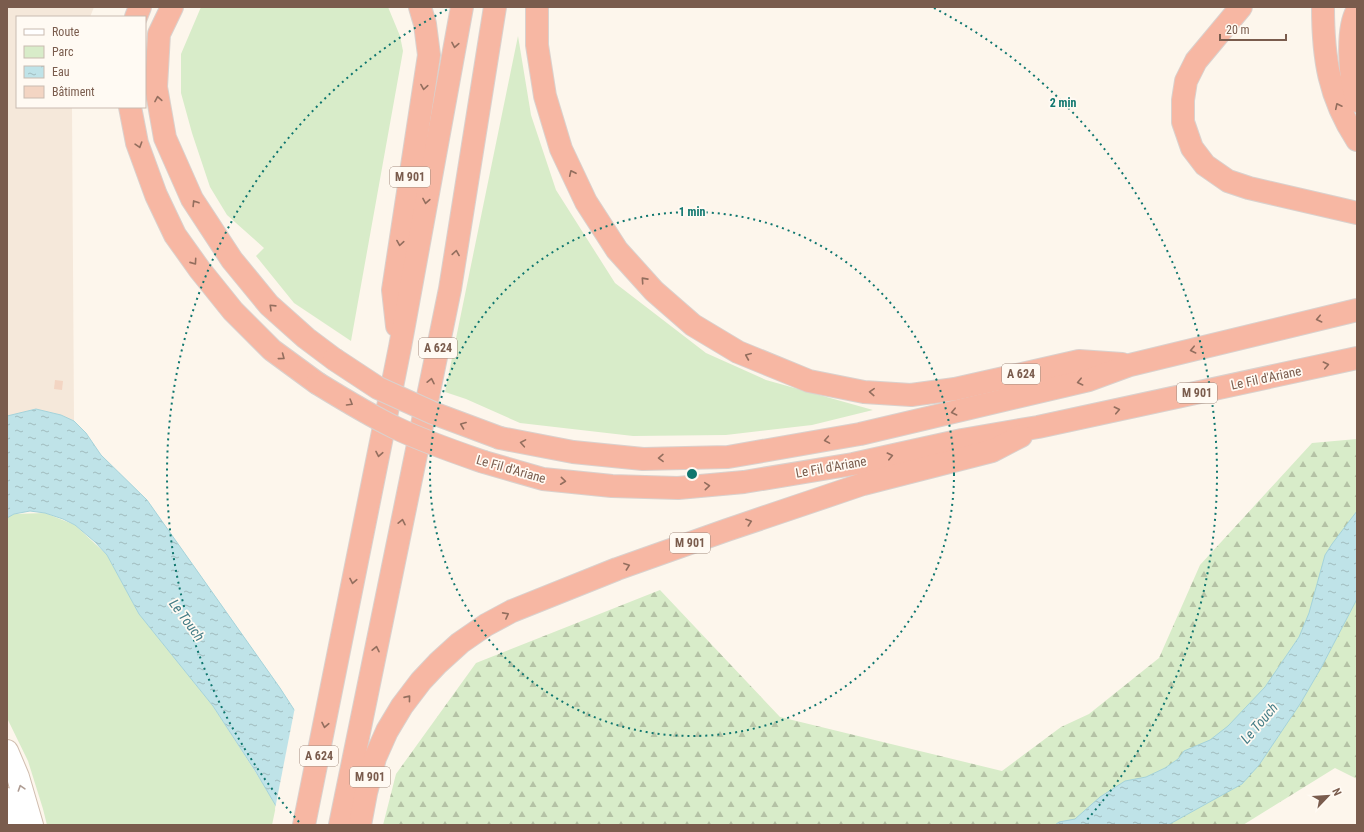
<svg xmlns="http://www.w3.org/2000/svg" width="1364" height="832" viewBox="0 0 1364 832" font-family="'Roboto Condensed',sans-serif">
<defs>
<pattern id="forest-firs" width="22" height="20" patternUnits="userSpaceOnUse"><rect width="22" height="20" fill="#d8ecc9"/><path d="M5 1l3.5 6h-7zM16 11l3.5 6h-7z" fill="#b4c2a5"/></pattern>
<pattern id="water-ripples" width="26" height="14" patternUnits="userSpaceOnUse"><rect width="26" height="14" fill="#bfe3e8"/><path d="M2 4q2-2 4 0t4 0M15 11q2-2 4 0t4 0" fill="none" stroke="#a0bbbe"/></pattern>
</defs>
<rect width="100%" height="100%" fill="#fdf6ec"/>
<polygon fill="#f5e8da" points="7,7 94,7 90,17 17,17 17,107 72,107 74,421 61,415 36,409 7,416"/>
<g fill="#d8ecc9">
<polygon points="201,7 388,7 400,36 403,51 351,341 294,303 256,256 264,248 227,215 210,187 192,133 181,93 181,54"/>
<polygon points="518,36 531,115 556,190 615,283 706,353 766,380 873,410 812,425 726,435 633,436 520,423 466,399 445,392"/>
<polygon points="45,513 75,525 107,555 139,614 213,706 267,790 276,806 272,825 47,825 43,809 28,761 7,718 7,517 14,514"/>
</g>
<polygon fill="url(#forest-firs)" points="1357,439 1357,779 1335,768 1243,825 383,825 396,774 476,663 660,590 780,717 1002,771 1061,727 1089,714 1159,658 1200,565 1312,443"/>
<g fill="url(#water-ripples)" stroke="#a5d3da">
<polygon points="36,409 61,415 74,421 86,433 101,455 147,500 280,688 369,825 276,806 256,772 213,706 139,614 107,555 95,542 75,525 63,519 45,513 30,511 14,514 7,518 7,416"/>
<polygon points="1357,511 1357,599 1321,668 1300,704 1259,765 1242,784 1168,825 1055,825 1059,822 1075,819 1100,797 1125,781 1146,777 1165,768 1178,759 1184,751 1210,740 1228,726 1265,687 1299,637 1309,613 1325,555 1332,544"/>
</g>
<polygon fill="#fdf6ec" points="295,707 371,824 371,825 285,825 275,809"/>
<polygon fill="#f3d5c3" points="55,380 63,381 62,390 54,389"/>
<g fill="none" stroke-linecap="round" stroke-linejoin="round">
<defs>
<g id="minor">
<polyline points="7,751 18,777 32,825"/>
<polyline points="7,799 16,825"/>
</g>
<g id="highway">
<polyline points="172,7 159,34 156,87 165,138 192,199 232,260 269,305 306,338 334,359"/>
<polyline points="537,7 537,45 545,96 561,149 586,202 617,250 654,291 693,325 738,352 809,381 864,392 911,395 955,389 1079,361 1122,364"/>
<polyline points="1241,7 1196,61 1186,81 1183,100 1183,122 1192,148 1205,165 1228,181 1249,188 1357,213"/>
<path d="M1323,7C1323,58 1329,97 1357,140"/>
<path d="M1357,11C1346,30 1350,80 1357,101"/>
<polyline points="136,17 140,7"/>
<polyline points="130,107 137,143 156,195 175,235 200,270 233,311 272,350 317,383"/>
<polyline points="397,326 393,290 429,55 425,24 420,7"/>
<polyline points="500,438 573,452 643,459 728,457 860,434 1089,380 1130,365 1357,310"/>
<polyline points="484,462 543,479 612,486 678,488 744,482 853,464 962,440 1038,427 1357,358"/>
<polyline points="304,825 400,347 462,7"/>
<polyline points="340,825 450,289 495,7"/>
<polyline points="360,825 366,793 375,758 387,731 402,706 421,681 438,663 460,643 486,625 512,611 617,569 727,530 863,484 992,451 1021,436"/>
</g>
</defs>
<use href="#minor" stroke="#d1beb0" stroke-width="24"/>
<use href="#highway" stroke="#dad1cd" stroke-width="24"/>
<use href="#minor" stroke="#fff" stroke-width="22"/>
<use href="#highway" stroke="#f7b7a3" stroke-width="22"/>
<defs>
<g id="highway-bridge">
<polyline points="334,359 378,388 433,413 500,438"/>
<path d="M317,383C343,399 369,415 396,428C425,442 455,452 484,462"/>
</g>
</defs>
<use href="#highway-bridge" stroke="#dad1cd" stroke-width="24" stroke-linecap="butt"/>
<use href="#highway-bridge" stroke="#f7b7a3" stroke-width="22"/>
</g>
<defs><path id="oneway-chevron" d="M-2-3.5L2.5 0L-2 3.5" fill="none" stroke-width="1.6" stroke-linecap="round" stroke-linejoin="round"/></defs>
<g stroke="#936e5e">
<use href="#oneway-chevron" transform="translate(455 45) rotate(100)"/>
<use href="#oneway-chevron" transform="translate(424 87) rotate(99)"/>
<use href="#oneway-chevron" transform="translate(158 99) rotate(-100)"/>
<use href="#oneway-chevron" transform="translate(1338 106) rotate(-116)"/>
<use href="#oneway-chevron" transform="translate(139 145) rotate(73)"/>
<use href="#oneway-chevron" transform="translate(572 173) rotate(-115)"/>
<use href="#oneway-chevron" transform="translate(426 201) rotate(100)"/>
<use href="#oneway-chevron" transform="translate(195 203) rotate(-122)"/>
<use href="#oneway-chevron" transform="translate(400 243) rotate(99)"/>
<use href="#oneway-chevron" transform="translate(456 253) rotate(-81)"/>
<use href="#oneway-chevron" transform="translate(194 262) rotate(55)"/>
<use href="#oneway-chevron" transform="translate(644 280) rotate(-132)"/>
<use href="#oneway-chevron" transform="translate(272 307) rotate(-136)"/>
<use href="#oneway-chevron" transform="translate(1319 319) rotate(167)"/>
<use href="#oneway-chevron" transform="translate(1193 350) rotate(167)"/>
<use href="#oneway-chevron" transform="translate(748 356) rotate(-157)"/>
<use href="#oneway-chevron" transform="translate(282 357) rotate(37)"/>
<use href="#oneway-chevron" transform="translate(1326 365) rotate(-12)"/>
<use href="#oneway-chevron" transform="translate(431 381) rotate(-78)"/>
<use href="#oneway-chevron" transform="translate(1080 382) rotate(167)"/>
<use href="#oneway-chevron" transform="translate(872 392) rotate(-177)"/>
<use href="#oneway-chevron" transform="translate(350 403) rotate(31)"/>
<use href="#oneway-chevron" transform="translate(1117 410) rotate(-12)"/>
<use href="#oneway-chevron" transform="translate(954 412) rotate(167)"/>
<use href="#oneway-chevron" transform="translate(463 425) rotate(-159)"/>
<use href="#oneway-chevron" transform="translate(827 440) rotate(170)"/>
<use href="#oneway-chevron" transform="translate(523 443) rotate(-170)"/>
<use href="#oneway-chevron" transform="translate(379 454) rotate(101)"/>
<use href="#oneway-chevron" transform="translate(890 456) rotate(-13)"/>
<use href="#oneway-chevron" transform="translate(661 458) rotate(179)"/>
<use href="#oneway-chevron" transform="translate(563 481) rotate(6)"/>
<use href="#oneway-chevron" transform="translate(707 486) rotate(-5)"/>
<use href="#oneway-chevron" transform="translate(402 522) rotate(-78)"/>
<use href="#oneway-chevron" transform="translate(749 522) rotate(-19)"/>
<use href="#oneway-chevron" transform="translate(627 566) rotate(-20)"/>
<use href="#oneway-chevron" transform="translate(353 581) rotate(101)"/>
<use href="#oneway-chevron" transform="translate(506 615) rotate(-28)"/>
<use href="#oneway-chevron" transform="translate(376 649) rotate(-78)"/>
<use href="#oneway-chevron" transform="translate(408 698) rotate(-51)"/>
<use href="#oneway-chevron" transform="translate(325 725) rotate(101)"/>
</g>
<use stroke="#af9d94" href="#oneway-chevron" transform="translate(21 788) rotate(-108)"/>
<g fill="none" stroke="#0f766e" stroke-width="2" stroke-dasharray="2 4">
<circle cx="692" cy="474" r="262"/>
<path d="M299 822A525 525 0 0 1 450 8M934 8A525 525 0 0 1 1085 822"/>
</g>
<g text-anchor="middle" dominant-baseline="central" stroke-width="3.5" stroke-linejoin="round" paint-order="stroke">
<g fill="#fffaf3" stroke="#a28b7f" stroke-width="1">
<rect x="390" y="167" width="40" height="20" rx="3"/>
<rect x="419" y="338" width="38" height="20" rx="3"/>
<rect x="1002" y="364" width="38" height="20" rx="3"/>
<rect x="1177" y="383" width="40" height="20" rx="3"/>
<rect x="670" y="533" width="40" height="20" rx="3"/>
<rect x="300" y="746" width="38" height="20" rx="3"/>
<rect x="350" y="767" width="40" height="20" rx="3"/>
</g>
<g font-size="12" font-weight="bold" fill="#7a5c4d">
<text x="410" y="177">M 901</text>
<text x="438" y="348">A 624</text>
<text x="1021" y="374">A 624</text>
<text x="1197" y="393">M 901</text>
<text x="690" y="543">M 901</text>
<text x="319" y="756">A 624</text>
<text x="370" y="777">M 901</text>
</g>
<g font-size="13" fill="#7a5c4d" stroke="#fffaf3">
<text transform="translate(1266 378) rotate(-12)">Le Fil d'Ariane</text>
<text transform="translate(831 467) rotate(-10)">Le Fil d'Ariane</text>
<text transform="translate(511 469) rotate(16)">Le Fil d'Ariane</text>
</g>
<g font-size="14" font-style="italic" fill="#437c86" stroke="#fffaf3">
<text transform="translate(187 620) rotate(53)">Le Touch</text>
<text transform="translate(1259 723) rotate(-49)">Le Touch</text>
</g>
</g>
<circle cx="692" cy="474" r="6" fill="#0f766e" stroke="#fffaf3" stroke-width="2"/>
<g font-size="12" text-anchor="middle" font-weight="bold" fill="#0f766e" stroke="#fffaf3" stroke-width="3.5" stroke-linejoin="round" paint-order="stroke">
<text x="1063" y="107">2 min</text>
<text x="692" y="216">1 min</text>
</g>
<rect width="1364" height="832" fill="none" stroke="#7a5c4d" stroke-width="16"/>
<rect x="16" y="16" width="130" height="92" fill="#fffaf3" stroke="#cabbb1"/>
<rect x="24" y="29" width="20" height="6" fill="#ffffff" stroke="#cabbb1"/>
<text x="52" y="36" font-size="12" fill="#7a5c4d">Route</text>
<rect x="24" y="46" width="20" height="12" fill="#d8ecc9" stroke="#cabbb1"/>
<text x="52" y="56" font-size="12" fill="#7a5c4d">Parc</text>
<rect x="24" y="66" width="20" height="12" fill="url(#water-ripples)" stroke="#cabbb1"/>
<text x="52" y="76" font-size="12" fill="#7a5c4d">Eau</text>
<rect x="24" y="86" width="20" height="12" fill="#f3d5c3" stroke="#cabbb1"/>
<text x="52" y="96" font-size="12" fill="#7a5c4d">Bâtiment</text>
<g transform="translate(1328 796) rotate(65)" stroke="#fffaf3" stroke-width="3" paint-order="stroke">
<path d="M0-3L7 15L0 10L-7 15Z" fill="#7a5c4d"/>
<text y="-6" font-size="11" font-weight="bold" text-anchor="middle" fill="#7a5c4d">N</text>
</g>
<path d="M1220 34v6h66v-6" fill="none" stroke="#7a5c4d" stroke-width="2"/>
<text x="1226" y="34" font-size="12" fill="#7a5c4d" stroke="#fffaf3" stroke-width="3" paint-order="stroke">20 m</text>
</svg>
